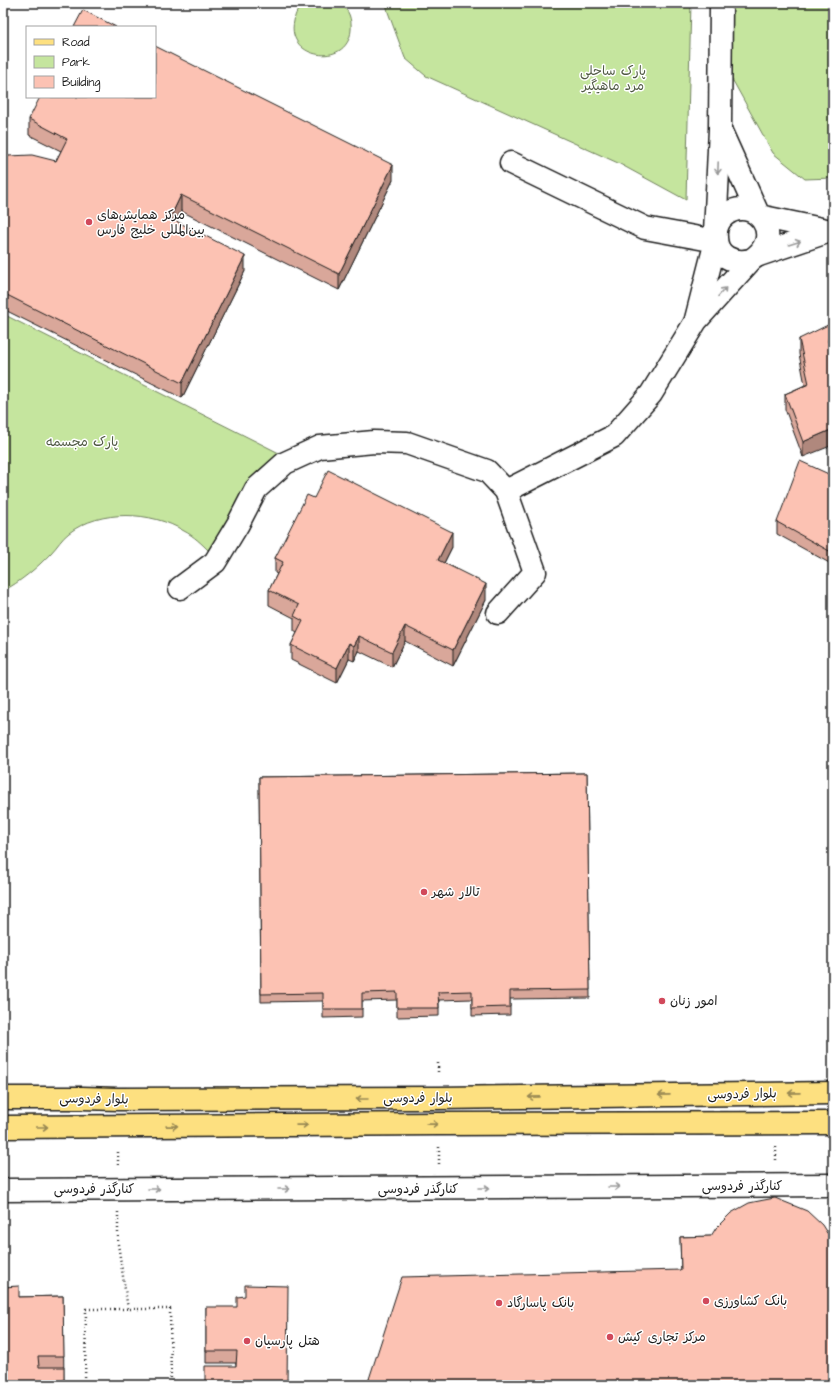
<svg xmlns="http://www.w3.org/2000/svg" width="836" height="1388" viewBox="0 0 836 1388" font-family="'Architects Daughter','Playpen Sans Arabic',sans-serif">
<rect width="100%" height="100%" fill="#fff"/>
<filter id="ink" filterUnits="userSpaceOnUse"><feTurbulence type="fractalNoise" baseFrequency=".025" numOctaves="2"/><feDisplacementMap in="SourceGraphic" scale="8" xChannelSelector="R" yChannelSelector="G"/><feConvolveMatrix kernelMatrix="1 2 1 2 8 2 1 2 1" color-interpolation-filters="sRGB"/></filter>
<g filter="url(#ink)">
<g fill="#c5e59e" stroke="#70805d">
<path d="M304,3H340C349,10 352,19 351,30C348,69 285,59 294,21C295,14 298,8 304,3Z"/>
<polygon points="386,3 691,3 686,200 618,163 426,76 405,58 388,12"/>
<polygon points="731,3 833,3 833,178 805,179 773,153 727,70"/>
<path d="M3,314L279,453L257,472L244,489L232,511L227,524L210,552C202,544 194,536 184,531C152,511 100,509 69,533C62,538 57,547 51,553C37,568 20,582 3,591Z"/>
</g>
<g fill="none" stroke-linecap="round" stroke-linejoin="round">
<defs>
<g id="minor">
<polyline points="722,134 759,216 831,231"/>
<polyline points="511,163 645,228 716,241 696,319"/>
<polyline points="715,232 720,129 721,3"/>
<polyline points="759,255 830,231"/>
<path d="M506,491L614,436L651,394L696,321L751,260C788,237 754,193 725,215C718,221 715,228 716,237C716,257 734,264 751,260"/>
<polyline points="180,588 215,562 238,524 256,489 285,463 320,447 374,442 407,443 487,471 506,491 535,572 498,613"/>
<polyline points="3,1190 833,1185"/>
</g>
<g id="major">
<polyline points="3,1098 82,1098 118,1099 439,1098 833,1093"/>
<polyline points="3,1127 439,1124 833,1123"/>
</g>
</defs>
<use href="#minor" stroke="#1c1c1c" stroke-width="25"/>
<use href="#major" stroke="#1c1c1c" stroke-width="25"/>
<g stroke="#1c1c1c" stroke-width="2.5" stroke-dasharray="1 3" stroke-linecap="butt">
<polyline points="438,1063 438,1074"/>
<polyline points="439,1147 439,1164"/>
<polyline points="776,1147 776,1162"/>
<polyline points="118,1165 118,1150"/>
<polyline points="118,1212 118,1244 128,1309"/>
<polyline points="85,1385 86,1309 170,1309 171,1385"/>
</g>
<use href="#minor" stroke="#fff" stroke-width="22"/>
<use href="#major" stroke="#fde080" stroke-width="22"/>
</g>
<g fill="#d9a79a" stroke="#1c1c1c">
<polygon points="29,119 393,180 339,290 181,211 176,221 245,271 182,398 3,309 3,159 56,161 61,151 29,135"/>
<polygon points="799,339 830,339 803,457 785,409 785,394 805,385 799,354"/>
<polygon points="833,476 833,565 777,534 777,522"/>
<polygon points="314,498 452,547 444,563 486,600 453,666 405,641 392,667 359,651 354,661 349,659 337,683 291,660 291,645 297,633 294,631 294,618 269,605 269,590 277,574 275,573 275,558"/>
<polygon points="587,773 590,998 510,999 510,1015 472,1016 472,999 439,1000 439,1016 397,1017 397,1000 362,1001 362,1017 323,1018 323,1001 261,1002 259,777"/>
<polygon points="827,1233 833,1385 369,1385 369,1379 681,1270 680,1237"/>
<polygon points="63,1296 64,1385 3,1385 19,1297"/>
<polygon points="206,1307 287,1385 236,1366 236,1363 206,1363"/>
</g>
<g fill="#b0887d" stroke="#1c1c1c">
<polygon points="393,165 393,180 339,290 339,274"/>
<polygon points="181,195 181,211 170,233 170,218"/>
<polygon points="245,256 245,271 182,398 182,383"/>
<polygon points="830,324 830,339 828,357 828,342"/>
<polygon points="833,429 833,445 803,457 803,442"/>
<polygon points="452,532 452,547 438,575 438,560"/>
<polygon points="486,584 486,600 453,666 453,650"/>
<polygon points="405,626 405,641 392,667 392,652"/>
<polygon points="359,636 359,651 354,661 354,646"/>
<polygon points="349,643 349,659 337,683 337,668"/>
</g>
<g fill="#fcc2b3" stroke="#1c1c1c">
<polygon points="83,10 116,27 74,27"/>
<polygon points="155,46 393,165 339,274 181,195 170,218 245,256 182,383 3,293 3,159 8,156 32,155 56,161 67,139 29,119 40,97 155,97"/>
<polygon points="830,324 828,342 833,343 833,429 803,442 785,394 809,384 799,339"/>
<polygon points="800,461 833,476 833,553 777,522"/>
<polygon points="328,470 452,532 438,560 486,584 453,650 405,626 392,652 359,636 354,646 349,643 337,668 291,645 303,621 294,616 299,605 269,590 283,562 275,558 307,495 314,498"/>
<polygon points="587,773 590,990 510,991 510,1007 472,1008 472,991 438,992 439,1008 397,1008 397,992 362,993 362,1009 323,1009 323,993 261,994 259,777"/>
<polygon points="775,1198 807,1211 822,1225 827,1233 833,1233 833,1385 375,1385 369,1379 402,1277 681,1270 680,1237 711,1236 716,1228 731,1213 749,1203 764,1200"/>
<polygon points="245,1285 288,1286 287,1385 205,1385 205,1366 236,1366 237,1351 206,1351 206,1307 237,1307 237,1297 245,1296"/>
<polygon points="19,1286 19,1297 63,1296 64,1356 38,1356 39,1367 64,1367 64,1385 3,1385 3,1287"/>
</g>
<defs><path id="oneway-shaft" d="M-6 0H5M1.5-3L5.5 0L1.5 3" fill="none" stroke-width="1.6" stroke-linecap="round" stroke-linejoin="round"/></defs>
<g stroke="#999">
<use href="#oneway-shaft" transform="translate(718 168) rotate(92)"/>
<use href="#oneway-shaft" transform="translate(795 243) rotate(-18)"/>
<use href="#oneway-shaft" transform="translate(722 292) rotate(-48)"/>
<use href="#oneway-shaft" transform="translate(614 1187)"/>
<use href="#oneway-shaft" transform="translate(484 1188)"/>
<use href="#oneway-shaft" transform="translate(154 1189)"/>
<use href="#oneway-shaft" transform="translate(284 1189)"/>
</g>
<g stroke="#988853">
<use href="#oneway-shaft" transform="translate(794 1093) rotate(179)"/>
<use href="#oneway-shaft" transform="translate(664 1095) rotate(179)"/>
<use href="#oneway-shaft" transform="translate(534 1097) rotate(179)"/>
<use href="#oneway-shaft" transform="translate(362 1099) rotate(180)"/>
<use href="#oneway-shaft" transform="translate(432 1124) rotate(-1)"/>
<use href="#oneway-shaft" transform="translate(302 1125) rotate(-1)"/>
<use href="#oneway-shaft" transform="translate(172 1126) rotate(-1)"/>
<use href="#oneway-shaft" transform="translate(42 1127)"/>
</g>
</g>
<g fill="#d1495b" stroke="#fff" stroke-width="1.5">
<circle cx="89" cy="222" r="4"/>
<circle cx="424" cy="892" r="4"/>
<circle cx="662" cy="1001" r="4"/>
<circle cx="706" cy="1301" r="4"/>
<circle cx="499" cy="1303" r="4"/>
<circle cx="610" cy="1337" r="4"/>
<circle cx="247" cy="1341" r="4"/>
</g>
<g text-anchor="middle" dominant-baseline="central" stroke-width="3" stroke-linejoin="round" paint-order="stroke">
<g font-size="13" fill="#4f5843" stroke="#fff">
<text x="613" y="71">پارک ساحلی<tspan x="613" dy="15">مرد ماهیگیر</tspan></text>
<text x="82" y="442">پارک مجسمه</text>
</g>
<g font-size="13" fill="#1c1c1c" stroke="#fff" text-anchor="start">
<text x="97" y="215">مرکز همایش‌های<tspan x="97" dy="15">بین‌المللی خلیج فارس</tspan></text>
<text x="432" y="892">تالار شهر</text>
<text x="670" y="1001">امور زنان</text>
<text x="714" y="1301">بانک کشاورزی</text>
<text x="507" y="1303">بانک پاسارگاد</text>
<text x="618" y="1337">مرکز تجاری کیش</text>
<text x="255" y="1341">هتل پارسیان</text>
</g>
<g font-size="13" fill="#1c1c1c" stroke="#fff">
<text transform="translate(742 1094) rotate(-1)">بلوار فردوسی</text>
<text x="418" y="1098">بلوار فردوسی</text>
<text transform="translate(94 1099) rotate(1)">بلوار فردوسی</text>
<text x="742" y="1186">کنارگذر فردوسی</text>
<text x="94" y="1189">کنارگذر فردوسی</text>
<text x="418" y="1189">کنارگذر فردوسی</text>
</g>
</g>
<rect width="836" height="1388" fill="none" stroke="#fff" stroke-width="16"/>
<rect x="8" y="8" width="820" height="1372" fill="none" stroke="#1c1c1c" stroke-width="1.5" filter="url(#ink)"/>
<rect x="26" y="26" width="130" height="72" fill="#ffffff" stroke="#a4a4a4"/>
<rect x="34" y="39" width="20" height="6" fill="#fde080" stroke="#a4a4a4"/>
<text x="62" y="46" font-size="12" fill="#1c1c1c">Road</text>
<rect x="34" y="56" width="20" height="12" fill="#c5e59e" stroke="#a4a4a4"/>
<text x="62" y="66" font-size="12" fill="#1c1c1c">Park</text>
<rect x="34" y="76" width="20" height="12" fill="#fcc2b3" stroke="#a4a4a4"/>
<text x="62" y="86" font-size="12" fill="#1c1c1c">Building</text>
</svg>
